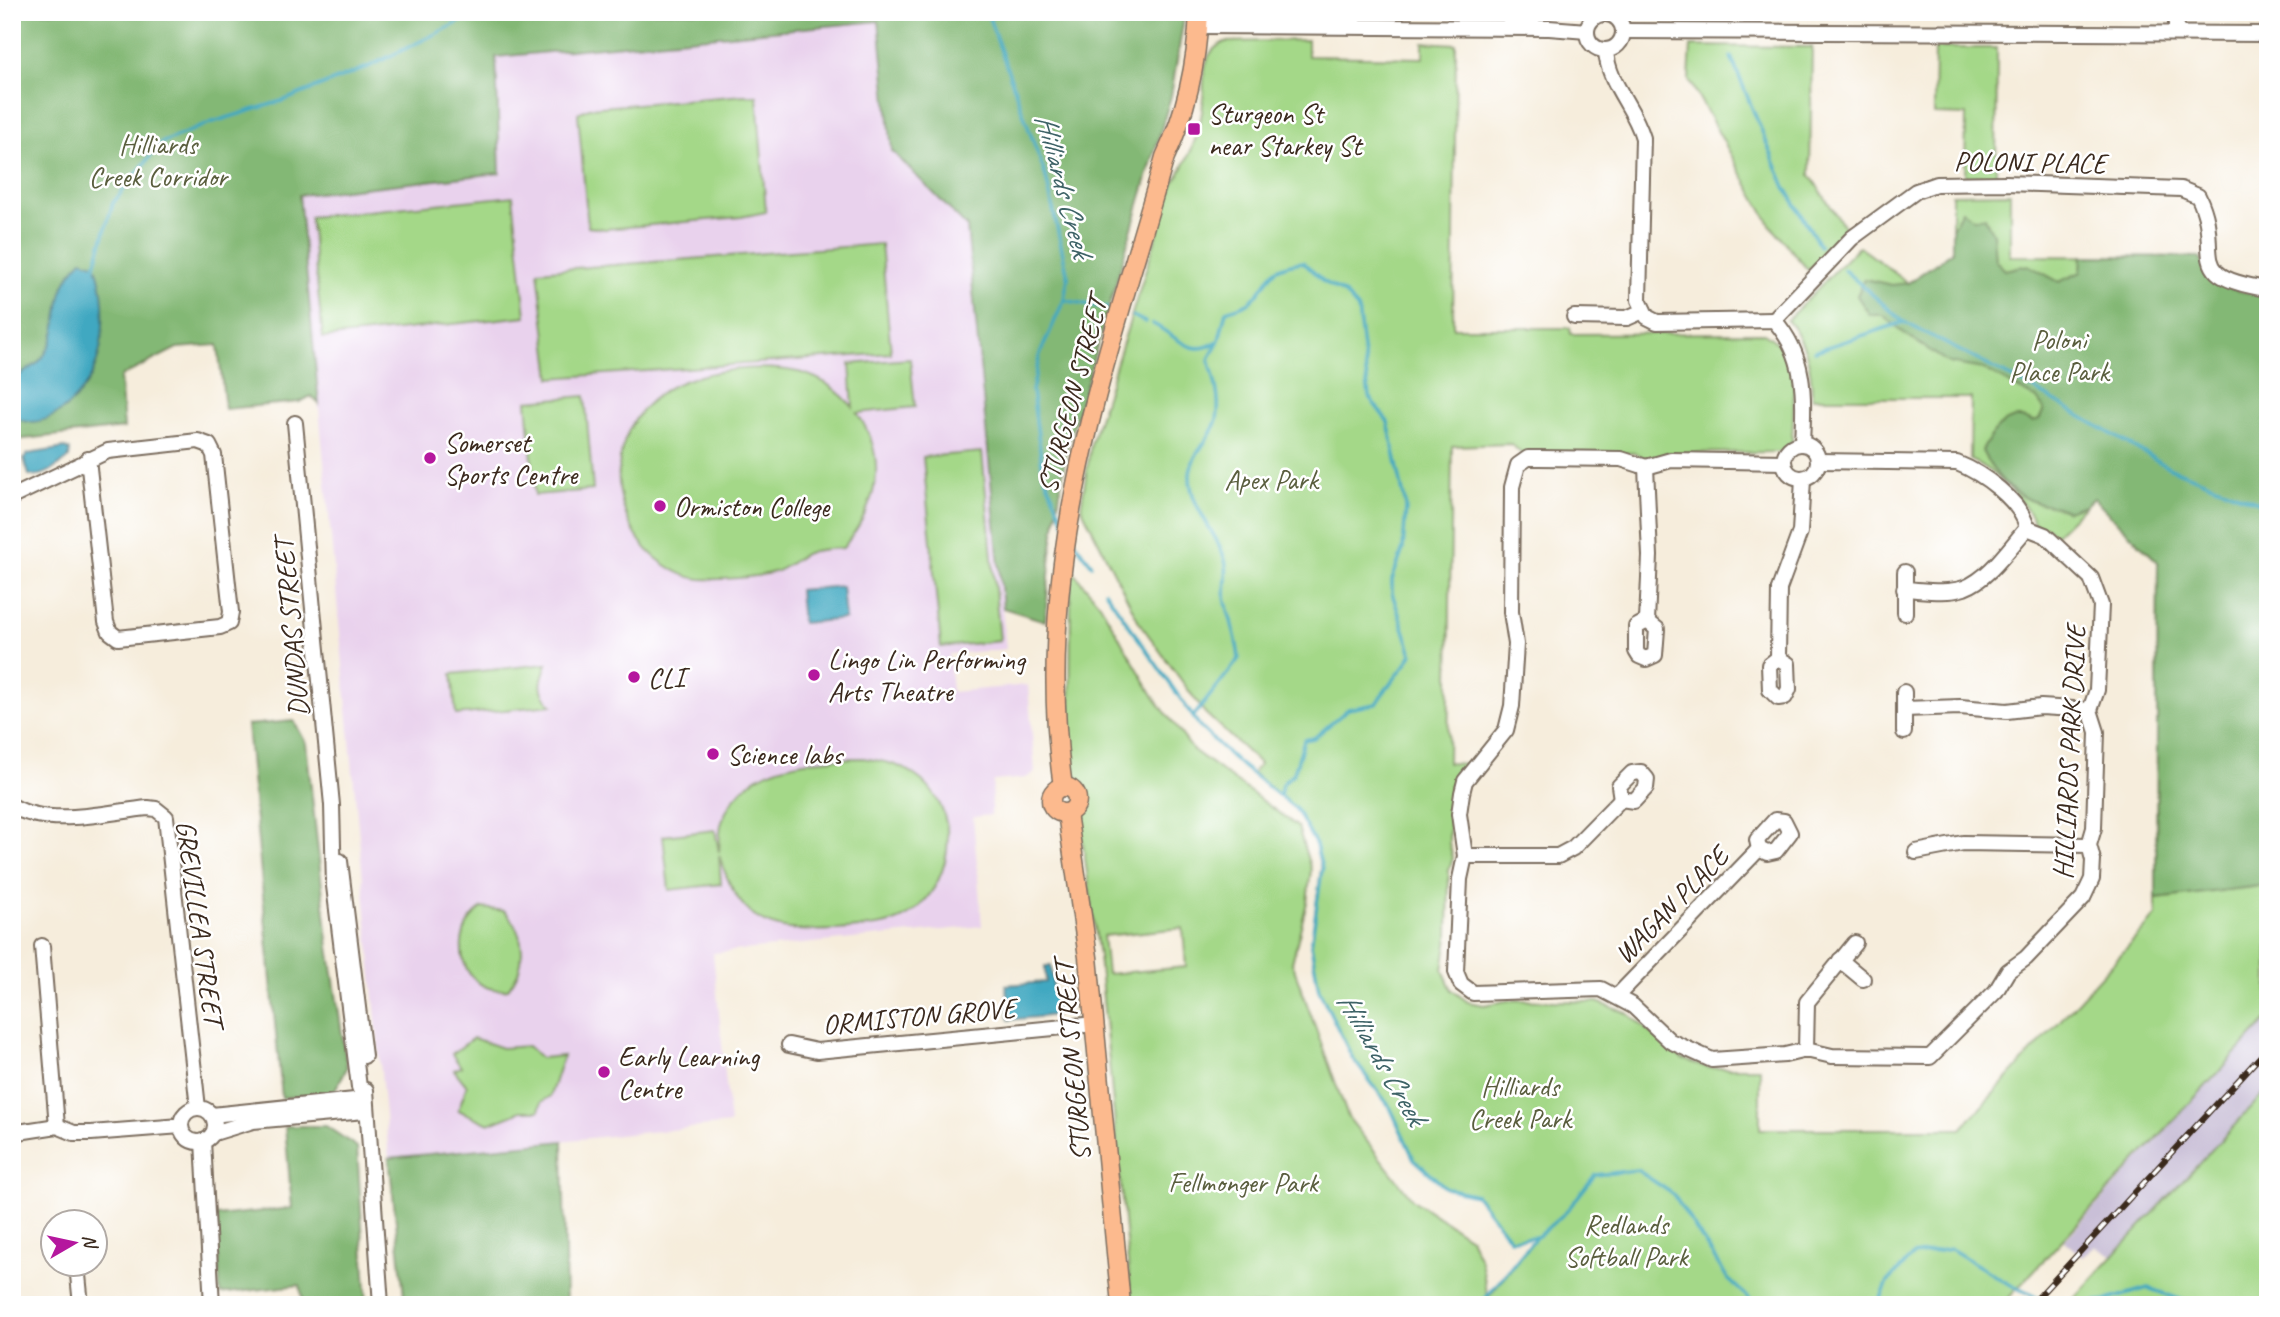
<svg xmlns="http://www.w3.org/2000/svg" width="2280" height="1317" viewBox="0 0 2280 1317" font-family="Caveat,sans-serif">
<rect width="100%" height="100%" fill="#fff"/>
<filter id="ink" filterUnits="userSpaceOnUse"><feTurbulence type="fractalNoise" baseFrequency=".0143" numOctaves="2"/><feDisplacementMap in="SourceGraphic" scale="14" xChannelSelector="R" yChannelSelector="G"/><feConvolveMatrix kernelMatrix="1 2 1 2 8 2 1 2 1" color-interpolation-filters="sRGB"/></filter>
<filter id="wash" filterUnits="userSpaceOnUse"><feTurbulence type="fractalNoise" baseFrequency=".00686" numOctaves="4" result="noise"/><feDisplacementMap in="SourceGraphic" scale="28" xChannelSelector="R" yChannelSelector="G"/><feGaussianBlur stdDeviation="1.57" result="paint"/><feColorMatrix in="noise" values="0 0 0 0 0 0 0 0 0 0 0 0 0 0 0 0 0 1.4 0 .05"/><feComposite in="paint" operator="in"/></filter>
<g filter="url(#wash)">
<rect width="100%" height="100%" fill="#f6eddc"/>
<polygon fill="#e9d2ed" points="880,21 892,151 967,227 1006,649 949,654 952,692 1028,685 1035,772 1026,778 993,781 991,815 973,817 982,926 713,953 730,1124 389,1158 299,194 499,173 496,57"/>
<polygon fill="#c9bfd7" points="2268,1019 2268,1089 2113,1257 2095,1246 2083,1257 2064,1241"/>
<g fill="#a4d888" stroke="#708153" stroke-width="2" fill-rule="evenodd">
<path d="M1308,40V56L1423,58V42L1456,44L1453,328H1570L1571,334L1764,333C1803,356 1793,402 1792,442L1782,452L1667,453L1651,462L1636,453L1522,454L1511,444L1452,446L1448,763L1468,764L1450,786L1449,843L1453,858L1449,870L1448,938L1443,970L1452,990L1468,1002L1484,1005L1511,1000L1597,1002L1627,1013L1682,1059L1709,1068H1760V1129H1961L2156,916L2158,562L2093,498L2055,535L2048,528L2035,526C2026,501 1994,470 1970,460L1971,398H1812C1812,368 1807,343 1787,320L1859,246L1908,283L1952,252V194L2010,193V256L2199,257C2218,290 2232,290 2268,296V1019L2002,1305H1132L1099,956L1070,755L1071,569L1100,604L1154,697L1193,750L1298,827L1311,870L1307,902L1292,963L1348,1117L1413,1200L1470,1238L1481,1261L1488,1298L1536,1237L1510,1239L1476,1195L1446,1188L1414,1159L1390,1107L1353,1059L1319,990L1311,945L1321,869L1316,845L1296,809L1253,773L1260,764L1205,713L1139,622L1081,507L1091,444L1173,184C1188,161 1198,138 1202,112C1205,94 1201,72 1209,56C1212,49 1218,45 1225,42ZM1183,928L1186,967L1107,974L1103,936Z"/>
<polygon points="1691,46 1812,47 1810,175 1847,231 1808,270 1771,226 1689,80"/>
<polygon points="1935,48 1997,48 1996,176 1965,176 1966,115 1934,114"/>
<polygon points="744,95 757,96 766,212 741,217 605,229 588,227 578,113 589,108"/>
<polygon points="513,196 526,316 323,338 310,217"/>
<polygon points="881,244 891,353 551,378 538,271"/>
<path d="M910,359L915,407L857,413C890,461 877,505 843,548C832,549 817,549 807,553C795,558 786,569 774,572C753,578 723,580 700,579C676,577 648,555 636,535C607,488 614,427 661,393C695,368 778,360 816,378C830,384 843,396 853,407L850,364Z"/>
<polygon points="585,396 593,490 535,495 527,401"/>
<polygon points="982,452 1000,641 941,647 923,457"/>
<path d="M547,664C540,682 537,690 552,705L456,715L452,674Z"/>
<path d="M863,758C881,761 897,763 913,774C962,806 956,877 914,911C896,926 871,927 849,929C776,934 742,931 719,855L721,884L669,890L663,836L715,830L719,852C720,844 719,834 721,825C740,761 808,759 863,758Z"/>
<path d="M482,908L505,911C526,935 528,965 508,989C460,996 446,933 482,908Z"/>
<polygon points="473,1038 502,1048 527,1046 541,1058 563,1056 550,1096 541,1102 539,1111 521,1111 489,1124 458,1110 467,1086 454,1070 461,1067 452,1054"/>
<polygon points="2268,1089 2268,1305 2068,1305"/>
</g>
<g fill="#83b874" stroke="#5f7149" stroke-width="2">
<polygon points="12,12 1185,12 1171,96 1066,452 1051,553 1045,621 1003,608 967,227 892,151 879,21 496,57 500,173 299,195 319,404 311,396 300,402 225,409 218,345 177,348 120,377 124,428 15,440 17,488 12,490"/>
<path d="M1962,211L1974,219L1985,217L1993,234L1995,260L2005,270L2028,265L2059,282L2081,272L2082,256L2199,257C2218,290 2232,290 2268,296V885L2156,899L2158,562L2093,498L2085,505L2067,511C2052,503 2040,505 2029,500C2008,490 1992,471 1982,451C1992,431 2009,409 2033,422L2039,420L2044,409L2037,399L1983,369L1949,363L1906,335L1883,315H1870L1857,296L1864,279L1892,285L1908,283L1952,252V228Z"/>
<polygon points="294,721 306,743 328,940 347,1068 333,1093 282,1098 247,725"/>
<polygon points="285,1126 326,1126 357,1147 367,1305 303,1305 300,1285 220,1294 217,1216 292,1208"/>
<polygon points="563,1141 566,1305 405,1305 389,1158"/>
</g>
<g fill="#41a8c1" stroke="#3e6970" stroke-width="2">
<path d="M82,260L95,264C107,293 106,343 93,372C81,400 43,436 12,416V382C21,371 37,368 45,354C67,319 48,293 82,260Z"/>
<path d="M65,448L70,450L69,458C58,466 43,479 29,475L24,459L28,454Z"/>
<polygon points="842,586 845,619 802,623 799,590"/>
<polygon points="1045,966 1051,966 1056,1015 1009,1020 1006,985 1046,982"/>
</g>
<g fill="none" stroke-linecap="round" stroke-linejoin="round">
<g stroke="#41a8c1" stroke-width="3.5">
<polyline points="987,12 1046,177 1068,277 1064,300 1040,354 1032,391 1043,472 1064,522"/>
<polyline points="1731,57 1785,187 1820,246"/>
<polyline points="94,269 113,203 161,143 210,123 285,100 368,67 480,12"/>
<polyline points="1844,270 1904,322 2032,388 2170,468 2268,506"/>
<polyline points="1064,300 1107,308"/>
<polyline points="1133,316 1145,322"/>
<path d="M1153,324C1176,335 1191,360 1218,341"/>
<polyline points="1815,351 1904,322"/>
<polyline points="1074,541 1092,565"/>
<polyline points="1105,591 1201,728 1237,762 1296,809 1316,845 1322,869 1311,945 1319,990 1353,1059 1390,1107 1414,1159 1446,1188 1476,1195 1510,1239 1537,1237 1566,1212 1595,1175 1637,1170 1673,1194 1728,1279 1756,1305"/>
<path d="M1193,717L1239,659C1237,635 1231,624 1226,602C1223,590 1228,577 1226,564C1219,533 1189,508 1190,475C1191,455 1207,443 1214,427C1224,407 1214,378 1209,359L1219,340L1226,311C1234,308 1246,306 1252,300C1275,277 1264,267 1303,262L1323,281L1345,294L1358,309L1369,397L1388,422L1406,507L1403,549L1392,580V593L1412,654C1402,673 1387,685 1376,704L1348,709L1314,738L1304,740L1294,773L1282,784L1280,795"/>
<polyline points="1480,1305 1536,1237"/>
<polyline points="1878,1305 1888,1282 1913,1255 1951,1249 2007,1283 2052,1305"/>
<polyline points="2068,1305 2108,1300 2148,1288 2196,1305"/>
</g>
</g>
</g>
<g filter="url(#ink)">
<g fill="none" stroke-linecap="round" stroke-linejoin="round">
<defs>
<g id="minor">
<polyline points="2176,12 2176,33"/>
<circle cx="1605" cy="32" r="18"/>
<polyline points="1199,26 1549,28 1587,31"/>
<polyline points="1623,31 2268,34"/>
<path d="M1606,51C1608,84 1634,106 1643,138L1639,300L1647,317L1657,322L1774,320C1807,357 1804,397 1802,444"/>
<polyline points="1574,317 1627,318 1643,311"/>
<path d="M1774,320L1852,238L1916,191L1936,184L2006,183L2181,189L2198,196C2226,252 2179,276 2268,289"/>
<polyline points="295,423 332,805 334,886 359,1087 364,1099"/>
<circle cx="1801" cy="461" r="17"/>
<path d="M1784,462L1671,460L1646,467L1621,459L1539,458H1528L1518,465L1512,487L1511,612L1516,644L1512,706L1506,730L1465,781L1462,793L1459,814L1465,856L1460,879L1456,972L1461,984L1473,993L1601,989L1633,1006L1670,1041L1712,1060L1785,1055L1806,1050L1832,1056L1930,1057L1996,991L2008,971L2026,958L2083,898L2092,879L2093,860L2089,845L2094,828L2097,732L2090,710L2097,690L2101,605L2091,578L2045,535L2027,528C2021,500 1982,473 1957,463L1819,461"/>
<polyline points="1646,467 1650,556 1647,621"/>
<polyline points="12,497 108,451 198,441 209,445 214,455 231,612 229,623 220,627 118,638 110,632 106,622 88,459"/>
<path d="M1904,589C1923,590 1946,594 1964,588C1989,579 2010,547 2027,528"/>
<polyline points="1905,613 1905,572"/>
<polygon points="1647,621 1657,629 1655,655 1646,659 1639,656 1636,651 1636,627"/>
<polyline points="1778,658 1779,589 1800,532 1803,479"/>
<polygon points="1778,658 1788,664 1789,689 1785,697 1778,698 1770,690 1769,665"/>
<polyline points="1904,709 1960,707 2007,711 2041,707 2090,710"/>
<polyline points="1904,732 1904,692"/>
<polygon points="1641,772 1647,779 1646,788 1634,801 1621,799 1619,786 1632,773"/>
<path d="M12,806C49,828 107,812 148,808L156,809L166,817L198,1108"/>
<polygon points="1775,820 1784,821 1790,833 1776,851 1767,853 1759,849 1757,840"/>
<polyline points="1916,852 1963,843 2089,845"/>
<polyline points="1465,856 1558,856 1573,848 1621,799"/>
<polyline points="340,861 364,1056"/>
<polyline points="42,946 57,1126"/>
<polyline points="1840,960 1863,979"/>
<polyline points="1618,995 1759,849"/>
<polyline points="789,1045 817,1051 1095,1024"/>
<polyline points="1806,1050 1807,1002 1855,943"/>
<polyline points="366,1090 381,1305"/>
<circle cx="198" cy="1125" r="17"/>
<polyline points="212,1115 364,1099"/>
<polyline points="12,1133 57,1126 74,1133 91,1133 181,1126"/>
<polyline points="214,1133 253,1121 365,1111"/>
<polyline points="203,1141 212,1305"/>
<polyline points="78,1275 81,1305"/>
</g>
<g id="major">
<path d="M1063,787C1031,563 1105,368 1165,157C1186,113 1197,61 1199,12"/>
<circle cx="1064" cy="800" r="13"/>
<polyline points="1067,813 1088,957 1121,1305"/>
</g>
</defs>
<use href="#minor" stroke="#7c6e60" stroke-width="18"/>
<use href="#major" stroke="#7c6e60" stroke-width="21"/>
<use href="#minor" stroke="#fff" stroke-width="14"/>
<use href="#major" stroke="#fcba8e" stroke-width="18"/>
<defs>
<polyline id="rail" points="2031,1305 2268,1048"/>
</defs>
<use href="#rail" stroke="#3b2a1e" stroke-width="6"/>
<use href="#rail" stroke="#fff" stroke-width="3.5" stroke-dasharray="10" stroke-linecap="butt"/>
</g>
</g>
<g fill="#b5179e" stroke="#fff" stroke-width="2.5">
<rect x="1187" y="122" width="14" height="14" rx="3.5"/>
<circle cx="430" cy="458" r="7"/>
<circle cx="660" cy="506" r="7"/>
<circle cx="814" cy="675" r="7"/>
<circle cx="634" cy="677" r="7"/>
<circle cx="713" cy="754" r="7"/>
<circle cx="604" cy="1072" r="7"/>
</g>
<g text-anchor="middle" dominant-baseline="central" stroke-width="5" stroke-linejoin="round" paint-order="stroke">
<g font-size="28" fill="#3b2a1e" stroke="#fff" text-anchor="start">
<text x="1208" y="113">Sturgeon St<tspan x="1208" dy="32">near Starkey St</tspan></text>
<text x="444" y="442">Somerset<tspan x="444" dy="32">Sports Centre</tspan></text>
<text x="674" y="506">Ormiston College</text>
<text x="828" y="659">Lingo Lin Performing<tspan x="828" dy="32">Arts Theatre</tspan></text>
<text x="648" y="677">CLI</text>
<text x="727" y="754">Science labs</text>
<text x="618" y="1056">Early Learning<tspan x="618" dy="32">Centre</tspan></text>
</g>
<g font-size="28" fill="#5a5e3e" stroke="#fff">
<text x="158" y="144">Hilliards<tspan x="158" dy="32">Creek Corridor</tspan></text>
<text x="2059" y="339">Poloni<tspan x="2059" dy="32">Place Park</tspan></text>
<text x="1271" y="479">Apex Park</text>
<text x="1520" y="1086">Hilliards<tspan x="1520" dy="32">Creek Park</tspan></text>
<text x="1243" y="1182">Fellmonger Park</text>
<text x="1626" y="1224">Redlands<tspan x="1626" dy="32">Softball Park</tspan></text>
</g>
<g font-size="28" fill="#3b2a1e" stroke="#fff">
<text transform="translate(2030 162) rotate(1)">POLONI PLACE</text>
<text transform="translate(1072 395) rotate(-75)">STURGEON STREET</text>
<text transform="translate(291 628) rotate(-95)">DUNDAS STREET</text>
<text transform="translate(2069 752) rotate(-87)">HILLIARDS PARK DRIVE</text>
<text transform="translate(1671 905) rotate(-46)">WAGAN PLACE</text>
<text transform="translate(200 923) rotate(82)">GREVILLEA STREET</text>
<text transform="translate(919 1016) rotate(-5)">ORMISTON GROVE</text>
<text transform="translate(1072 1061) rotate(-95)">STURGEON STREET</text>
</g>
<g font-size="30" font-style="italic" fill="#3e6367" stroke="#fff">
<text transform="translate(1064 185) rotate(75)">Hilliards Creek</text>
<text transform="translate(1382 1058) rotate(60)">Hilliards Creek</text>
</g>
</g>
<rect width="2280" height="1317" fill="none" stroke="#fff" stroke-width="42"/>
<g transform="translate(74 1243) rotate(81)"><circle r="33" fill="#ffffff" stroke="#b1aaa5" stroke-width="2"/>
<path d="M0-5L12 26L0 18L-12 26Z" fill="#b5179e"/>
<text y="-10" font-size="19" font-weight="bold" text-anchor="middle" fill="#3b2a1e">N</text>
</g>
</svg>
